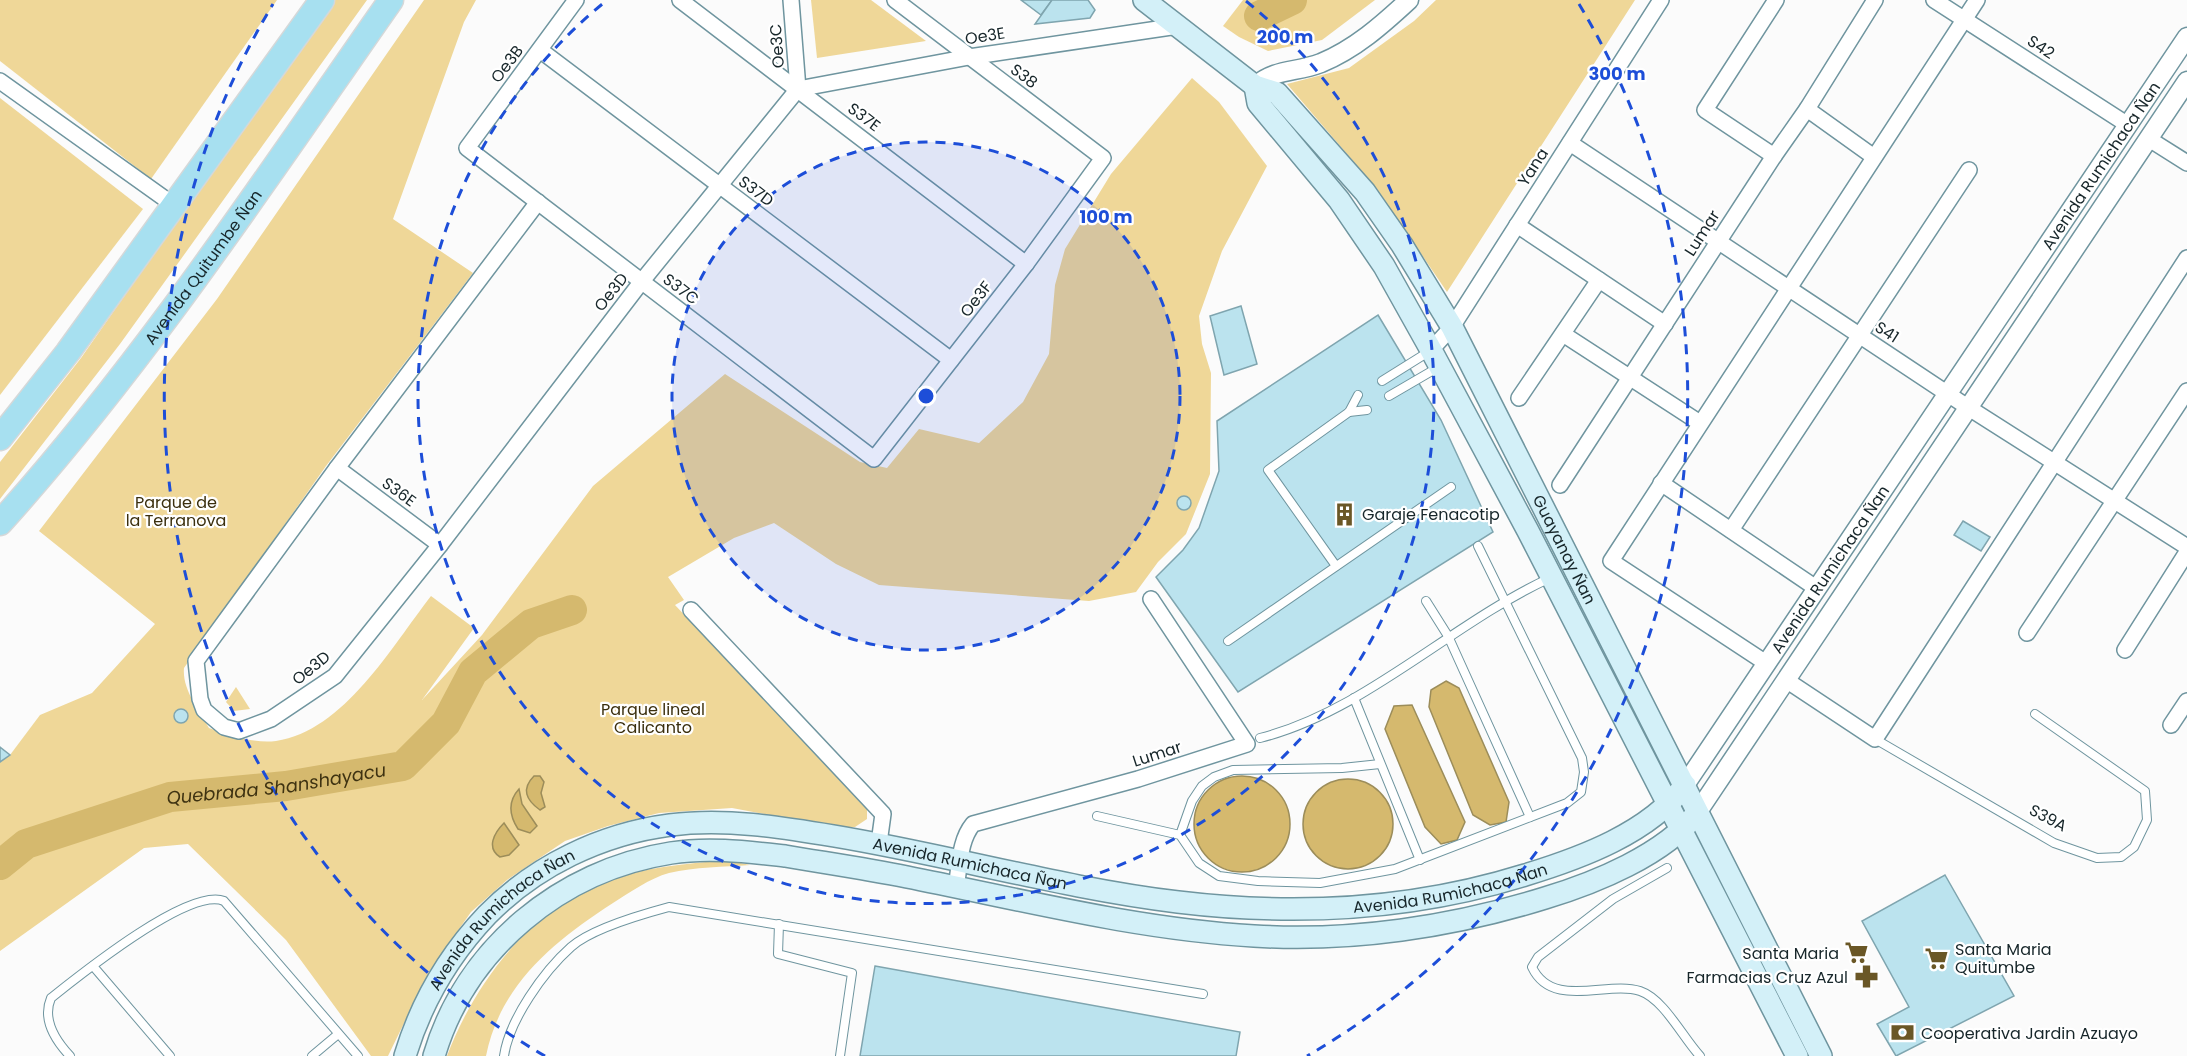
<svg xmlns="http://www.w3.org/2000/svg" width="2187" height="1056" viewBox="0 0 2187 1056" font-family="Poppins,sans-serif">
<rect width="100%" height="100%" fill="#fbfbfb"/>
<g fill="#efd798">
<polygon points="0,0 277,0 151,179 0,61"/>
<polygon points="331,0 367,0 120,344 0,499 0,462 81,358"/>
<path d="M424,0H476L464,22L393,219L473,273L326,466L184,668C182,689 199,710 209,728C230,735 254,744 276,741C344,731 392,646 431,596L474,628L422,700L482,635L593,486L725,374L860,462L887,468L919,429L979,443L1023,402L1049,354L1055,285L1065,249L1111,174L1192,78L1219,102L1267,166L1222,251L1199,316L1202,344L1211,373L1210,474L1186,534L1158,562L1136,592L1089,601L879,585L836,564L774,523L734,538L668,577L684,600L675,605L867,807V819L855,827H835L732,808L659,813L608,826L565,841L507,880L471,912L429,972L388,1056H371L286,940L188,844L144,848L0,951V762L10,755L40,715L92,693L155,624L39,531L217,299Z"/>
<polygon points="811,0 871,0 926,41 817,58"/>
<polygon points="1243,0 1375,0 1322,40 1268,51 1239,37 1223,26"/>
<polygon points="1436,0 1635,0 1447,292 1377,189 1287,84 1349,68 1414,21"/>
<polygon points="0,98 143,209 0,395"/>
<polygon points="236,687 250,709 234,711 226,702"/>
<path d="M726,860L750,865C724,867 695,867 669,873C650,878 629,893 613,903C554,941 500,985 486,1056H447C474,984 531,908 605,881C645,867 685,864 726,860Z"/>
</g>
<g fill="#d5b96e" stroke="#9c8d5a" stroke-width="1.5">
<polygon points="1446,681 1459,688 1509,802 1506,822 1490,825 1473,815 1429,707 1431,690"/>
<polygon points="1412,705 1465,822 1457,840 1441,844 1425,827 1385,729 1394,706"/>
<path d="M534,776H540L544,782L541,793L545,807L540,810C526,800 521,789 534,776Z"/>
<circle cx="1242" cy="824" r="48"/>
<circle cx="1348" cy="824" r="45"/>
<path d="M519,789L522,804L537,826L530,833L518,829C509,815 508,801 519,789Z"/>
<path d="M504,823L519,845L509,855L500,857C486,848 494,833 504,823Z"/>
</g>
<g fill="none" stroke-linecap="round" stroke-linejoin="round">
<g stroke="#d5b96e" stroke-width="30">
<polyline points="1259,16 1292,0"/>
<path id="s1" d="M0,865L26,844L170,797L286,786L403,766L446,723L473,672L531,624L572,610"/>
</g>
</g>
<g fill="#bbe3ee" stroke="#7fa5af" stroke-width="1.5">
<polygon points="1021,0 1052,0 1041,15"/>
<polygon points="1052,0 1088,0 1095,10 1090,18 1035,24"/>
<polygon points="1241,306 1257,364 1224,375 1210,316"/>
<polygon points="1378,315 1441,420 1493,532 1238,692 1156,577 1183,550 1199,528 1219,471 1217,421"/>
<circle cx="1184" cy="503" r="7"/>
<polygon points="1963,521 1990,537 1981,551 1954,535"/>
<circle cx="181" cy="716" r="7"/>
<polygon points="0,747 10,755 0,762"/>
<polygon points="1945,875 2014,996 1896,1056 1877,1024 1909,1007 1862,921"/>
<polygon points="875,966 1240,1032 1236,1056 860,1056"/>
</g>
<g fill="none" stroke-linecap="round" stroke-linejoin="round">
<defs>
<g id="service">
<polyline points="1382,381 1430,351"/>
<polyline points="1389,396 1437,368"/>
<polyline points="1349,412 1367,410"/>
<polyline points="1336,566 1268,470 1349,412 1358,395"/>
<polyline points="1426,601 1448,636 1530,817"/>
<polyline points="1228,641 1451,487"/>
<polyline points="1354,698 1420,860"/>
<path d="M1260,738C1364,712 1452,623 1550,578"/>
<polyline points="1875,739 2054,843 2097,858 2121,857 2134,847 2147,820 2145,791 2035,714"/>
<polyline points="1097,816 1180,835 1199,863 1219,876 1258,881 1320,883 1395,869 1567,803 1581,792 1584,772 1582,758 1478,546"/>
<polyline points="1180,835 1192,801 1202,786 1214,777 1233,770 1342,768 1380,764"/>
<path d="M1667,868L1613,899L1538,957L1532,967C1552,1010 1608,980 1640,991C1664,999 1683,1038 1700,1056"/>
<polyline points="779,924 778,954 852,973 840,1056"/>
<polyline points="93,966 170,1056"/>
<path d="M70,1056C55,1040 42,1019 51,998C80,975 189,887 224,901L358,1056"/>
<polyline points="312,1056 337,1035"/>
<path d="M504,1056C509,1020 544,971 571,947C591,929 643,914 669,907L1203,994"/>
</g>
<g id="minor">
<polyline points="576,0 467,148 874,459 1026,264 1103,158 895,0"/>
<polyline points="680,0 1026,264"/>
<polyline points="791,0 798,89"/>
<polyline points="1934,0 2128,125"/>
<polyline points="540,50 951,360"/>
<polyline points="0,81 175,206"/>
<polyline points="798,89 969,57 1178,26"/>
<polyline points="1807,109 1874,157"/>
<polyline points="2149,139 2187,163"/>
<polyline points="1570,143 1969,408 2187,547"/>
<polyline points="1774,156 1705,110 1776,0"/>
<polyline points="538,202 337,468 196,661 200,699 204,710 224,727 239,731 271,719 335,676 440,545 642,281 798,89"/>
<polyline points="1517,225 1665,324"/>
<polyline points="1563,334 1700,423"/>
<polyline points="1431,350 1452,327 1661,0"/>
<polyline points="1519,398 1599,280"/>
<polyline points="337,468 440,545"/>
<polyline points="1661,483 1816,588"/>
<polyline points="1560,485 1774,156 1807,109 1875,0"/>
<polyline points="1731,530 1969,170"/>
<polyline points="691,610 883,814 879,843"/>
<polyline points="2027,633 2187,391"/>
<polyline points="2125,650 2187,552"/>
<polyline points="1766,663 1611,561 1977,0"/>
<polyline points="1786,680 1875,739 2187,258"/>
<polyline points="2171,725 2187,701"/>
<path d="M956,887C960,866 959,841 973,824L1138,779L1247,744L1151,599"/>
</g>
<g id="tertiary">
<path d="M1255,86C1277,68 1295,73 1321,63C1355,49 1382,25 1409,0"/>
<path id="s2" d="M1685,785L2187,37"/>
<polyline points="1697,813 2187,81"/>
</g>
<g id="secondary">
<path id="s3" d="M1144,0L1255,86L1277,93L1365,192L1402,245L1452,327L1821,1056"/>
<polyline points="1255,86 1258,103 1339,200 1384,266 1431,350 1528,531 1797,1056"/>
<path id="s4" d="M405,1056C421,1003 449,955 487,915C535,866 601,834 670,825C725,818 780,827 834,836C949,855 1062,888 1178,902C1294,916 1413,910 1525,875C1581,858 1649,833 1685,785"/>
<path d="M434,1056C466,948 561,870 671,853C709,847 748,852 785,856C826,863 867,869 907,877C1023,900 1136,929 1254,936C1351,942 1452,927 1545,898C1595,883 1664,855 1697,813"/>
</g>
<g id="primary">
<polyline points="0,438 68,352 322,0"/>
<path id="s5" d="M0,523C145,362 267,177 391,0"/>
</g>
</defs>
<use href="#service" stroke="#6f959f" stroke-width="10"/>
<use href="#minor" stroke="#6f959f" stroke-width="18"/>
<use href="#tertiary" stroke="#6f959f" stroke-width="21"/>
<use href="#secondary" stroke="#6f959f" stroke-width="24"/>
<use href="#primary" stroke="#d5d8d9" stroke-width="27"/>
<use href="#service" stroke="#fff" stroke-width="8"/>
<use href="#minor" stroke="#fff" stroke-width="15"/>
<use href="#tertiary" stroke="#fff" stroke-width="18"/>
<use href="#secondary" stroke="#d3f0f8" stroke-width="21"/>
<use href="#primary" stroke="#a7e0f0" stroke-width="24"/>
</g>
<circle cx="926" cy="396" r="254" fill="#1d4ed8" fill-opacity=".12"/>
<g fill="none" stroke="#1d4ed8" stroke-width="3" stroke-dasharray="10 8">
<circle cx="926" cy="396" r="254"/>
<path d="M1246 1A508 508 0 1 1 606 1"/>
<path d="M545 1056A762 762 0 0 1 273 4M1579 4A762 762 0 0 1 1307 1056"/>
</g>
<defs>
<symbol id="building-bare" viewBox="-9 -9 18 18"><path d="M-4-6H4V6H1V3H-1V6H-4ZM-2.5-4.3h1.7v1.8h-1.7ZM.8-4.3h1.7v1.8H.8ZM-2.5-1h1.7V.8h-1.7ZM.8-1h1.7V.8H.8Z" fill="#6a5726" stroke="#fff" stroke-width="2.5" paint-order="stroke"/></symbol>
<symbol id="supermarket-bare" viewBox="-9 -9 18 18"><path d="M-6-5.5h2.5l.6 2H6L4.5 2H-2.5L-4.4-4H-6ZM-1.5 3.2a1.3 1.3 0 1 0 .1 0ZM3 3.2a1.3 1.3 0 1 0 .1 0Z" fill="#6a5726" stroke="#fff" stroke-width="2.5" paint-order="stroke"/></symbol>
<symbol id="pharmacy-bare" viewBox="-9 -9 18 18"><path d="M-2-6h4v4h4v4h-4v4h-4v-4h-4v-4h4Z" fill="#6a5726" stroke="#fff" stroke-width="2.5" paint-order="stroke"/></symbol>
<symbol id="bank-bare" viewBox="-9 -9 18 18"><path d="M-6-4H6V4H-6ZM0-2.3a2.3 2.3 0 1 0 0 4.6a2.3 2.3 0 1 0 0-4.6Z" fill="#6a5726" stroke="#fff" stroke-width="2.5" paint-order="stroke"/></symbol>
</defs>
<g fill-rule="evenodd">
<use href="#building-bare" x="1328" y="498" width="33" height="33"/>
<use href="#supermarket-bare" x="1840" y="936" width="33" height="33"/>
<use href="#supermarket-bare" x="1920" y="942" width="33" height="33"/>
<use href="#pharmacy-bare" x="1850" y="960" width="33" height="33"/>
<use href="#bank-bare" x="1886" y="1016" width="33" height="33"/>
</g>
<g text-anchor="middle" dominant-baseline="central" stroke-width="4.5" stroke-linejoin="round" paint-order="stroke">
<g font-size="16" fill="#17262a" stroke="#fff">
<text transform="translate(985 36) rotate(-9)">Oe3E</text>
<text transform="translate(777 46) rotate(-94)">Oe3C</text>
<text transform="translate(2041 47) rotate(33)">S42</text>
<text transform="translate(507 64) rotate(-53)">Oe3B</text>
<text transform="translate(1024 76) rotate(37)">S38</text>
<text transform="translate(864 117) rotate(37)">S37E</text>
<text stroke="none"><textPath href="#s2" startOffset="746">Avenida Rumichaca Ñan</textPath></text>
<text transform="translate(1533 167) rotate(-57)">Yana</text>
<text transform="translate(756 191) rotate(37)">S37D</text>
<text transform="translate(1702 233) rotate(-57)">Lumar</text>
<text stroke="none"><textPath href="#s5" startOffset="327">Avenida Quitumbe Ñan</textPath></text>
<text transform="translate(681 289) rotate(37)">S37C</text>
<text transform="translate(611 292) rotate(-52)">Oe3D</text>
<text transform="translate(976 299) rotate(-52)">Oe3F</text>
<text transform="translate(1887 332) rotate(33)">S41</text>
<text transform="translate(399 492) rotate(36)">S36E</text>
<text stroke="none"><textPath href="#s3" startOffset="706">Guayanay Ñan</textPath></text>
<text stroke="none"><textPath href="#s2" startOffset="260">Avenida Rumichaca Ñan</textPath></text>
<text transform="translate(311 668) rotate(-39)">Oe3D</text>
<text transform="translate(1157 754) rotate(-18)">Lumar</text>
<text transform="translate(2048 818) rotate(28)">S39A</text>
<text stroke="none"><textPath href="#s4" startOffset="676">Avenida Rumichaca Ñan</textPath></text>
<text stroke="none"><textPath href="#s4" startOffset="1162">Avenida Rumichaca Ñan</textPath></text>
<text stroke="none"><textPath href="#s4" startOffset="172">Avenida Rumichaca Ñan</textPath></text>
</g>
<g font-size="16" fill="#3b2f0e" stroke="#fff">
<text x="176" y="502">Parque de<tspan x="176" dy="18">la Terranova</tspan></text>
<text x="653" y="709">Parque lineal<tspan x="653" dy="18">Calicanto</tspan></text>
</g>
<g font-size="16" fill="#17262a" stroke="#fff" text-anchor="start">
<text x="1362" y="514">Garaje Fenacotip</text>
<text x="1955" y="949">Santa Maria<tspan x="1955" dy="18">Quitumbe</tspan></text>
<text x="1839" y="953" text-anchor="end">Santa Maria</text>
<text x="1848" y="977" text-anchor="end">Farmacias Cruz Azul</text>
<text x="1921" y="1033">Cooperativa Jardin Azuayo</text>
</g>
<g font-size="18" font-style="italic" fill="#3e3211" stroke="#fff">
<text stroke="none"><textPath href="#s1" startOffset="292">Quebrada Shanshayacu</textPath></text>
</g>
</g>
<circle cx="926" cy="396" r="9" fill="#1d4ed8" stroke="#fff" stroke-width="3"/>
<g font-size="18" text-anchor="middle" font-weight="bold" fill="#1d4ed8" stroke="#fff" stroke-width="4.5" stroke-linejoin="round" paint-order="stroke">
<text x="1285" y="43">200 m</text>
<text x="1617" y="80">300 m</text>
<text x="1106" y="223">100 m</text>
</g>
</svg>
